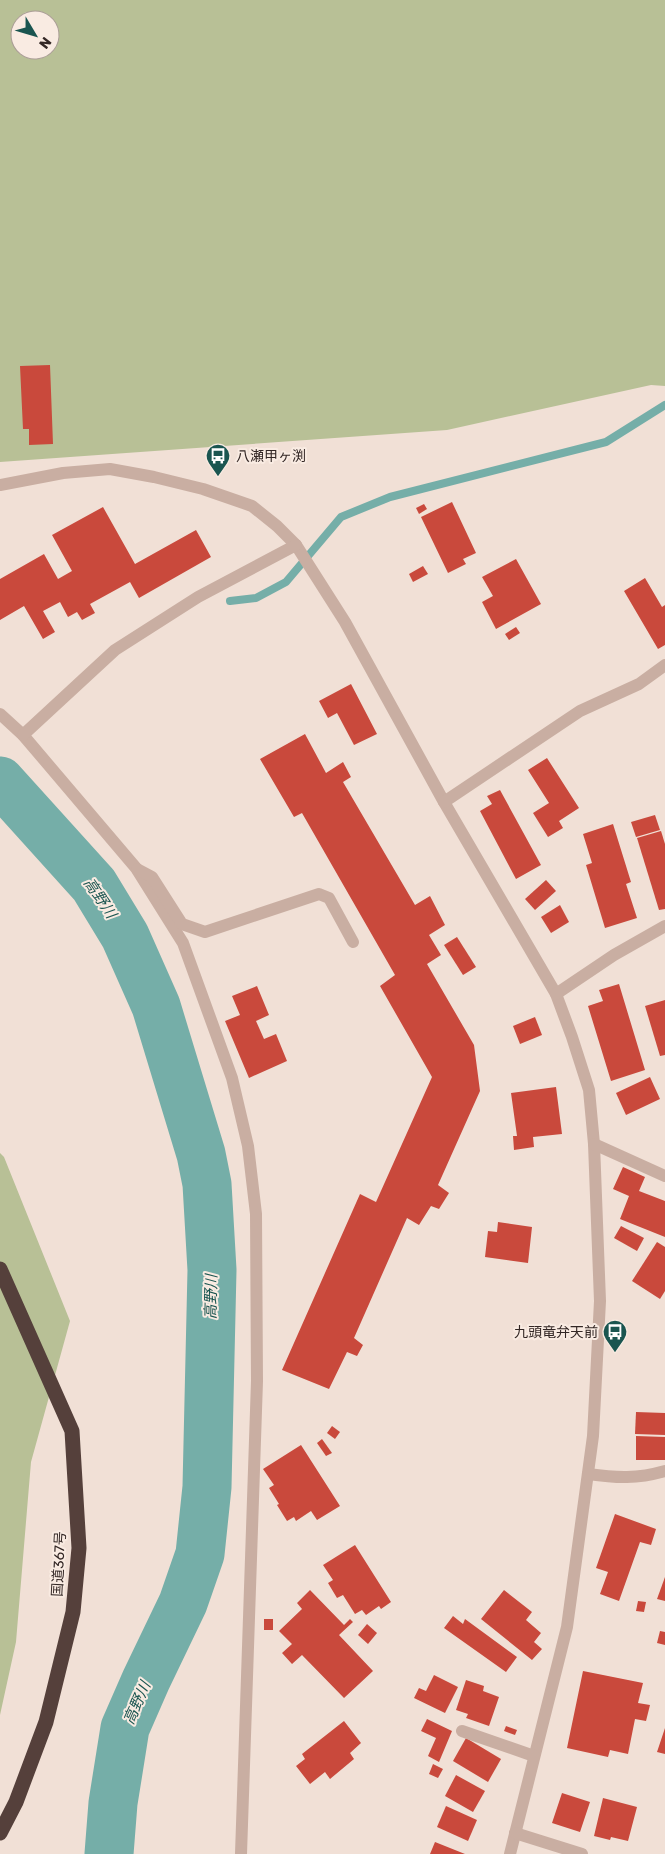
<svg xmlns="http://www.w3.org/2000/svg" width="665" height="1854" viewBox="0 0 665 1854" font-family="Rubik,'Noto Sans JP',sans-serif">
<rect width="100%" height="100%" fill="#f1e0d6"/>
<g fill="#b8c096" fill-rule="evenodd">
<path d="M0,0H665V386L651,385L447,430L0,462ZM20,20H50V50H20Z"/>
<polygon points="0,1153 4,1157 70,1321 31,1462 16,1642 0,1715"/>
</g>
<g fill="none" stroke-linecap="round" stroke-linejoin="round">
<polyline stroke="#75aea8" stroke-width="8" points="230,601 256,598 286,582 341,517 390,497 606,442 665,405"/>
<polyline stroke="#75aea8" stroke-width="49" points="0,781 94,885 125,936 156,1006 201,1154 207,1184 212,1270 207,1487 200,1554 183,1603 146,1680 125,1728 113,1803 109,1854"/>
</g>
<g fill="#c9493c">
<polygon points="50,365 53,444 29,445 29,429 23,429 20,366"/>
<polygon points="452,502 476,553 463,559 466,564 448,573 421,517"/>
<polygon points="424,504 427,509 419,514 416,508"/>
<polygon points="103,507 135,564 196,530 211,557 139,598 130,582 90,604 95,613 82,620 77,612 68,617 60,602 43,611 55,632 43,639 24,606 0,620 0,579 44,554 58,579 72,571 52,535"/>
<polygon points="516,559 541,604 496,629 482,602 493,596 482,577"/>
<polygon points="423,566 428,574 413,582 409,574"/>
<polygon points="645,578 662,607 665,605 665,645 658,649 624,591"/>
<polygon points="516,627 520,633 509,640 505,634"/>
<polygon points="351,684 377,734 354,745 337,713 328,718 319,701"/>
<polygon points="305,734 326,773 343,762 351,777 343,782 415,905 430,896 445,925 429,935 441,955 427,964 474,1045 480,1091 438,1185 449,1193 439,1209 431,1206 419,1225 407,1218 354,1338 363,1345 357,1356 347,1352 329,1389 282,1370 360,1194 376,1202 432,1077 380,986 395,975 302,813 294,817 260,759"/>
<polygon points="547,758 579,808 559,821 563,828 548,837 533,813 549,803 528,770"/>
<polygon points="500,790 541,865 516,879 480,811 492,804 487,796"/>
<polygon points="655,815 660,830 636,837 631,822"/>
<polygon points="613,824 631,882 626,884 637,918 605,928 586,865 592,863 583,834"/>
<polygon points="661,831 665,844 665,909 659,910 637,838"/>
<polygon points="546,880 556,891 535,910 525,899"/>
<polygon points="560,905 569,922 551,933 541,917"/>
<polygon points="457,937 476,967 463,975 444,945"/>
<polygon points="619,984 645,1070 611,1081 588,1006 603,1001 599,990"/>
<polygon points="257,986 269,1015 256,1021 264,1039 276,1034 287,1061 249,1078 225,1021 240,1015 232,996"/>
<polygon points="665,1000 665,1055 660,1056 645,1006"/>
<polygon points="535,1017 542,1035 520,1044 513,1026"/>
<polygon points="650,1077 660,1099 626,1115 616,1093"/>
<polygon points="556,1087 562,1134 533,1137 534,1147 514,1150 513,1136 517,1136 511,1093"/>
<polygon points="623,1167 645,1177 639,1191 665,1201 665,1237 620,1219 629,1196 613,1189"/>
<polygon points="498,1222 532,1227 528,1263 485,1257 488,1231 497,1232"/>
<polygon points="621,1226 644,1238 637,1251 614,1238"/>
<polygon points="657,1242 665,1247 665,1291 660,1299 632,1281"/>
<polygon points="636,1412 665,1413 665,1435 635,1434"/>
<polygon points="332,1426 340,1432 335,1439 327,1433"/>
<polygon points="636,1436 665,1437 665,1460 636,1460"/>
<polygon points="322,1439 332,1453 326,1456 317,1443"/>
<polygon points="301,1445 340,1506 317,1520 311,1511 296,1521 294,1517 287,1521 277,1505 279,1504 269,1488 274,1485 263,1469"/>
<polygon points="615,1514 656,1529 651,1545 640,1542 619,1601 600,1594 608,1572 596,1568"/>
<polygon points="355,1545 391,1602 381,1609 379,1606 366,1615 362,1610 355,1614 343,1595 337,1598 328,1583 333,1580 323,1565"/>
<polygon points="665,1577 665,1601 657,1599"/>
<polygon points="310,1590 344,1625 350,1619 353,1622 339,1635 373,1671 344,1698 302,1655 292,1664 282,1653 292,1644 279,1631 302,1609 297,1603"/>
<polygon points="504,1590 532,1612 526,1620 541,1633 534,1642 542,1649 532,1660 481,1619"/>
<polygon points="638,1601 646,1602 644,1612 636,1611"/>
<polygon points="453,1616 463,1624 465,1619 517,1657 506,1672 444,1628"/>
<rect x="264" y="1619" width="9" height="11"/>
<polygon points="367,1624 377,1633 368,1644 358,1635"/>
<polygon points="660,1631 665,1632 665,1645 657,1643"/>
<polygon points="583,1671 643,1683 638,1703 650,1705 646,1721 635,1719 628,1754 610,1750 608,1757 567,1748"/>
<polygon points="434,1675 458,1687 445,1713 414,1698 419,1688 426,1691"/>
<polygon points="466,1680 484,1686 483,1691 499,1697 489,1726 466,1718 468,1714 456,1710"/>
<polygon points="427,1719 452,1731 439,1762 428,1756 436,1738 421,1731"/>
<polygon points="344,1721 361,1743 350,1753 354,1759 330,1779 325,1772 310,1784 296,1766 305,1759 302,1754"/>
<polygon points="506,1726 517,1730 515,1735 504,1731"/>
<polygon points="665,1728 665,1754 657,1752"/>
<polygon points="466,1738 501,1759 488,1782 453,1761"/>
<polygon points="433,1764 443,1769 438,1778 429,1774"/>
<polygon points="456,1775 485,1791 473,1812 445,1796"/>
<polygon points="562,1793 590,1802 580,1832 552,1823"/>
<polygon points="603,1798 637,1807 628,1841 611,1837 610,1840 594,1836"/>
<polygon points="446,1806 477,1820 468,1841 437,1827"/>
<polygon points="435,1842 465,1854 430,1854"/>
</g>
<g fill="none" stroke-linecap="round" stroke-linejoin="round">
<g stroke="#c9aea2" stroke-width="12">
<polyline points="0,485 63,473 110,469 154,477 203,489 252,506 277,526 296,545 345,622 444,802 556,994 572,1037 589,1090 594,1144 600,1301 593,1436 567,1627 510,1854"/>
<polyline points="0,714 23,735 136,868 183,943 232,1078 248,1146 256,1214 257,1381 241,1854"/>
<polyline points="23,735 115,650 198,597 296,545"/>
<polyline points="444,802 580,711 639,684 665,665"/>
<polyline points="137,869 152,877 182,924 205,932 319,894 329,898 353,942"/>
<polyline points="556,994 614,955 665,926"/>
<polyline points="594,1144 665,1176"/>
<path d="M588,1474C617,1478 637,1479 665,1471"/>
<polyline points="462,1731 534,1756"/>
<polyline points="515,1833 582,1854"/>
</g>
<polyline stroke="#55403b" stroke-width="15" points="0,1269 72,1431 79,1548 73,1612 46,1722 16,1802 0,1833"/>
</g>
<defs>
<symbol id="bus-pin" viewBox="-11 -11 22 30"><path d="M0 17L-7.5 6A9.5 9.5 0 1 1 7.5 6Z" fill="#1a5550" stroke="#f9ebe2"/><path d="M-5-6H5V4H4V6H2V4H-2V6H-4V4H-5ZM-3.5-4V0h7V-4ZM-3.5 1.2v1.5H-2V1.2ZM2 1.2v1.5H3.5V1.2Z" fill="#fff"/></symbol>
</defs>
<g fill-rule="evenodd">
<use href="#bus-pin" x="204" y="442" width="28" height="38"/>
<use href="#bus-pin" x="601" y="1318" width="28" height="38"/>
</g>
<g text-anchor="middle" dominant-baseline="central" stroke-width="4" stroke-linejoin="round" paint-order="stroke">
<g font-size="14" fill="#332725" stroke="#f9ebe2" text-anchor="start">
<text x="236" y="456">八瀬甲ヶ渕</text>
<text x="598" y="1332" text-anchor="end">九頭竜弁天前</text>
</g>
<g font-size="14" fill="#332725" stroke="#f9ebe2">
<text transform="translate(59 1564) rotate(-87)">国道367号</text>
</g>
<g font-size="15" font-style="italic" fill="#1a5550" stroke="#f9ebe2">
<text transform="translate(100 898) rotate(56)">高野川</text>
<text transform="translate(211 1297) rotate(-89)">高野川</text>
<text transform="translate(137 1703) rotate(-66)">高野川</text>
</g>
</g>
<g transform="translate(35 35) rotate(128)"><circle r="24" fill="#f9ebe2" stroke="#aa9d96"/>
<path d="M0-4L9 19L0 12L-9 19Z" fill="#1a5550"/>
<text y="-8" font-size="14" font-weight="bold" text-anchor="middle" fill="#332725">N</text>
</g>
</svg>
